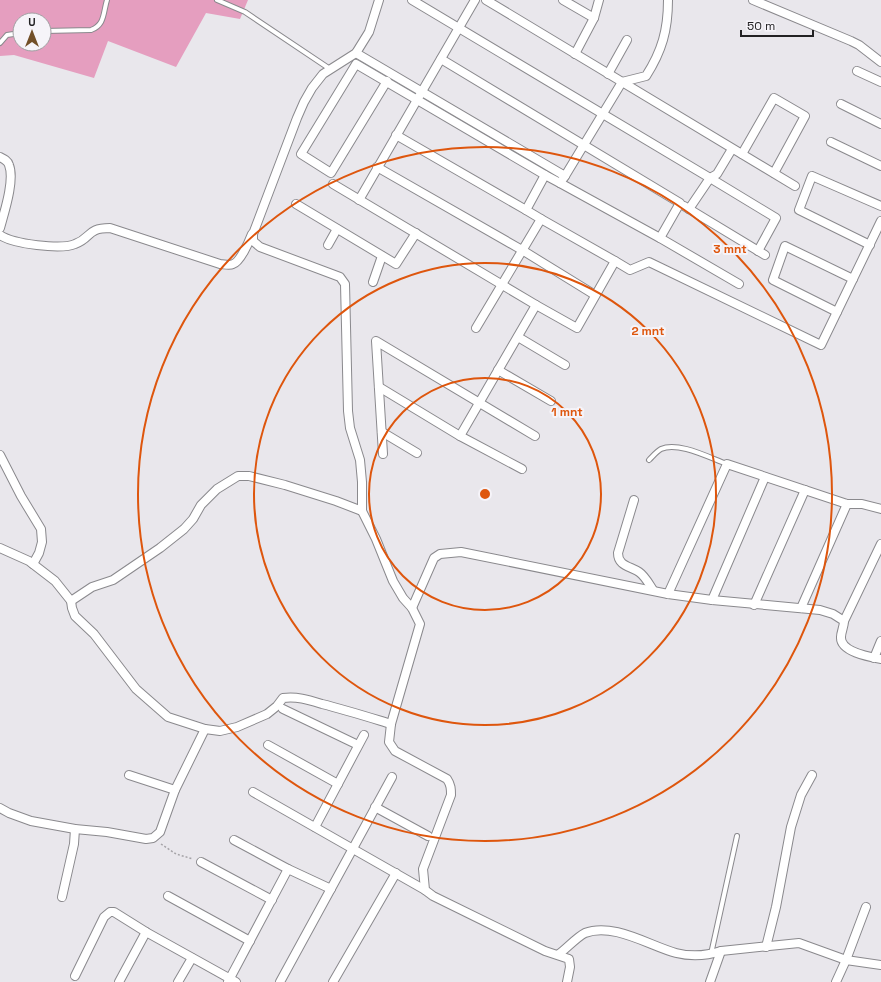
<svg xmlns="http://www.w3.org/2000/svg" width="881" height="982" viewBox="0 0 881 982" font-family="'Space Grotesk',sans-serif">
<rect width="100%" height="100%" fill="#e9e7ec"/>
<path fill="#e59ebf" fill-rule="evenodd" d="M0,0H248L240,19L206,13L176,67L108,41L94,78L14,55L0,56ZM20,20H44V44H20Z"/>
<g fill="none" stroke-linecap="round" stroke-linejoin="round">
<defs>
<g id="service">
<polyline points="217,0 245,12 330,69"/>
<path d="M44,31L91,30C105,25 103,13 107,0"/>
<polyline points="0,43 7,35 20,33"/>
<path d="M649,460C653,456 657,451 661,449C678,441 710,458 727,464"/>
<polyline points="711,954 737,836"/>
</g>
<g id="minor">
<path d="M379,0L369,32L356,53L323,74L312,88L304,102L297,118L253,234V241L260,247L340,277L345,284L348,411L350,428L360,460L362,482V511L376,539L393,581L403,598L412,608L420,624L391,724L389,742L395,751L447,779C451,785 451,789 451,795L423,869L425,890L433,896L545,951L569,959L570,967L567,982"/>
<polyline points="412,0 710,178 717,174 732,149"/>
<polyline points="486,0 795,186"/>
<polyline points="563,0 594,18"/>
<polyline points="753,0 851,41 859,45 881,62"/>
<path d="M356,53L565,176L622,82L646,76C662,51 668,30 668,0"/>
<polyline points="575,54 594,18 599,0"/>
<polyline points="441,59 680,203 660,238"/>
<polyline points="857,71 881,82"/>
<polyline points="608,74 627,40"/>
<polyline points="387,81 331,173 301,154 356,64 545,175"/>
<polyline points="841,104 881,124"/>
<polyline points="396,135 526,210"/>
<polyline points="831,142 881,166"/>
<polyline points="742,154 774,98 805,116 774,173"/>
<path d="M0,157C4,159 8,161 9,165C15,180 4,213 0,228"/>
<polyline points="377,167 522,250 595,295"/>
<polyline points="560,183 660,238 739,284"/>
<polyline points="333,184 536,305 577,328 615,261 541,219"/>
<polyline points="359,200 475,0"/>
<polyline points="296,204 396,264 416,233"/>
<polyline points="684,206 765,255"/>
<polyline points="689,209 710,178 776,218 758,251"/>
<path d="M0,235C13,244 61,250 75,244C92,238 86,228 110,228L220,264C224,264 229,266 233,264C240,262 249,242 252,234"/>
<polyline points="328,245 337,229"/>
<polyline points="870,245 799,210 812,176 881,206"/>
<polyline points="615,261 630,270 649,262 821,345 881,221"/>
<polyline points="373,282 382,256"/>
<polyline points="837,312 773,280 785,246 853,279"/>
<polyline points="476,328 541,219 526,210 545,175 560,183 565,176"/>
<polyline points="518,337 565,365"/>
<polyline points="498,370 551,401"/>
<polyline points="379,387 460,436 522,469"/>
<polyline points="382,432 417,453"/>
<polyline points="460,436 536,305"/>
<polyline points="383,454 376,341 535,436"/>
<polyline points="0,455 21,496 41,529 42,542 39,553 33,564"/>
<path d="M634,500L618,553C618,566 630,566 639,572C645,576 649,584 653,590"/>
<polyline points="0,548 29,561 55,581 71,601 72,608 75,616 94,634 136,689 168,717 205,729"/>
<polyline points="668,594 727,464 847,504 862,504 881,509"/>
<polyline points="712,600 765,477"/>
<polyline points="71,601 92,587 113,580 160,548 184,529 193,519 201,505 217,489 238,476 249,476 285,485 336,501 362,511"/>
<polyline points="754,605 805,490"/>
<path d="M412,608L434,558L440,554L461,552L668,594L712,600L820,610L833,614L844,621C844,627 841,632 841,637C840,652 870,657 881,659"/>
<polyline points="801,608 847,504"/>
<polyline points="844,621 881,544"/>
<polyline points="874,658 881,641"/>
<polyline points="283,709 358,745"/>
<polyline points="268,745 338,784"/>
<polyline points="129,775 175,790"/>
<polyline points="253,792 425,890"/>
<polyline points="375,807 428,836"/>
<path d="M0,808L9,813L31,821L75,829L107,832L146,839L153,838L160,832L175,790L205,729L220,731L237,727L267,714L277,706L283,698C297,696 309,700 322,704C346,710 368,717 391,724"/>
<polyline points="315,827 364,735"/>
<polyline points="234,840 288,869 331,889"/>
<polyline points="201,862 272,900"/>
<polyline points="168,896 250,941"/>
<polyline points="62,897 74,844 75,829"/>
<polyline points="766,947 776,907 791,827 801,795 812,775"/>
<path d="M559,954C567,948 577,937 585,933C613,922 650,946 676,953C692,957 706,956 721,951L799,943L846,960L881,965"/>
<polyline points="75,976 104,917 110,912 114,912 146,932 236,982"/>
<polyline points="119,982 146,932"/>
<polyline points="178,982 192,958"/>
<polyline points="228,982 288,869"/>
<polyline points="280,982 392,777"/>
<polyline points="333,982 396,873"/>
<polyline points="710,982 721,951"/>
<polyline points="836,982 846,960 866,907"/>
</g>
</defs>
<use href="#service" stroke="#8a898d" stroke-width="6"/>
<use href="#minor" stroke="#8a898d" stroke-width="10"/>
<polyline stroke="#a5a3a7" stroke-width="1.5" stroke-dasharray="2 2" stroke-linecap="butt" points="161,844 176,854 193,859"/>
<use href="#service" stroke="#fff" stroke-width="4"/>
<use href="#minor" stroke="#fff" stroke-width="8"/>
</g>
<g fill="none" stroke="#de560d" stroke-width="2">
<circle cx="485" cy="494" r="116"/>
<circle cx="485" cy="494" r="231"/>
<circle cx="485" cy="494" r="347"/>
</g>
<circle cx="485" cy="494" r="6" fill="#de560d" stroke="#f6f4f9" stroke-width="2"/>
<g font-size="12" text-anchor="middle" font-weight="bold" fill="#de560d" stroke="#f6f4f9" stroke-width="4" stroke-linejoin="round" paint-order="stroke">
<text x="730" y="253">3 mnt</text>
<text x="648" y="335">2 mnt</text>
<text x="567" y="416">1 mnt</text>
</g>
<g transform="translate(32 32)"><circle r="19" fill="#f6f4f9" stroke="#a1a0a3"/>
<path d="M0-3L7 15L0 10L-7 15Z" fill="#724f28"/>
<text y="-6" font-size="11" font-weight="bold" text-anchor="middle" fill="#222123">U</text>
</g>
<path d="M741 30v6h72v-6" fill="none" stroke="#222123" stroke-width="2"/>
<text x="747" y="30" font-size="12" fill="#222123" stroke="#f6f4f9" stroke-width="3" paint-order="stroke">50 m</text>
</svg>
